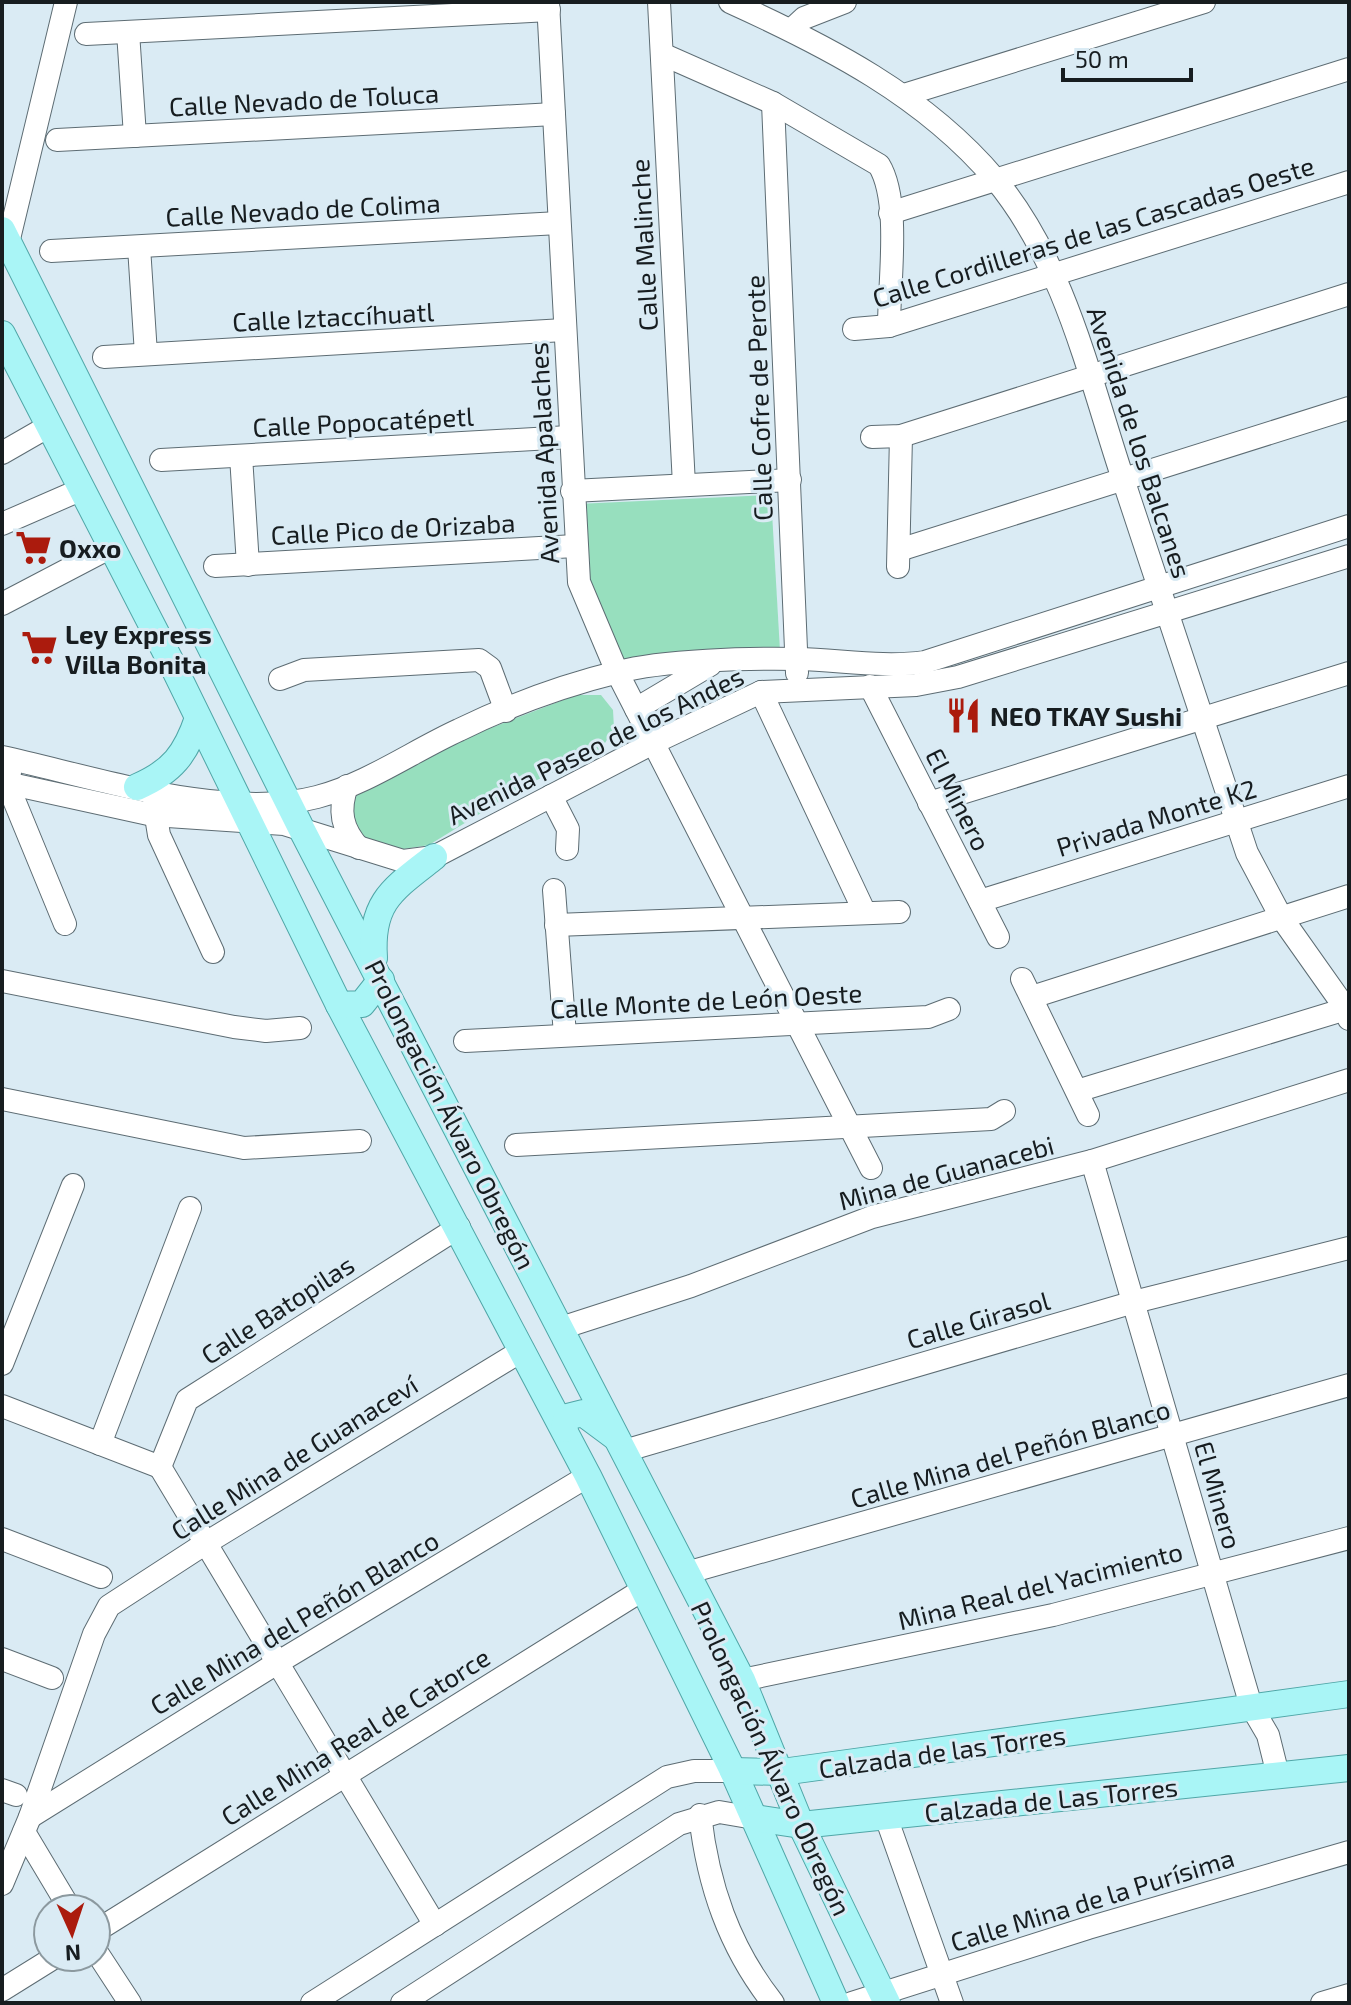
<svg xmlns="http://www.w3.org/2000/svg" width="1351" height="2005" viewBox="0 0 1351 2005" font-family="'Exo 2',sans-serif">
<rect width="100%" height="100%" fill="#daebf4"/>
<g fill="#97dfbe">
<polygon points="771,495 780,651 618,663 584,584 577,504"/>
<polygon points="576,695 601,695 613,710 614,728 602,748 525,786 429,845 392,851 359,841 351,825 353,795 447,745"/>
</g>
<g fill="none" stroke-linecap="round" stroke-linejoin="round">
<defs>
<g id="minor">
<polyline points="548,2 579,582 617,672 871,1168"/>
<polyline points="659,2 684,485"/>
<path d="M730,2C827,46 925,96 995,179C1065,263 1089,377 1123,479C1164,604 1205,729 1247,853L1281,917L1346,1009L1349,1019"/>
<polyline points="791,30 804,18 845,2"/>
<polyline points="128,32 135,136"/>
<polyline points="86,34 549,10"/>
<path d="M662,54L773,103L879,165C901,201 889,283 889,326"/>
<polyline points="904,95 1204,2"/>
<polyline points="773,103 797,673"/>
<polyline points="57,140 554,114"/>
<polyline points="890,213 1349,69"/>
<polyline points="8,243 66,2"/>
<polyline points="139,247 146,354"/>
<polyline points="51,251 559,223"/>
<polyline points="854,329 889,326 1349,182"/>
<polyline points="104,357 564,330"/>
<polyline points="872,437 901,436 1349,294"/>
<polyline points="2,453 49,426"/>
<polyline points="241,456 248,565"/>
<polyline points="161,460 569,437"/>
<polyline points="572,491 790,480"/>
<polyline points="2,524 80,490"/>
<polyline points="899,550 1349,408"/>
<polyline points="215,566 575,546"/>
<polyline points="898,567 901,436"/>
<polyline points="2,604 111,547"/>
<polyline points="280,679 304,670 479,660 490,668 506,711"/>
<polyline points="870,686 998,937"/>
<polyline points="761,692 865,913"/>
<polyline points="636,709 710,665"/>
<path d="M2,757C94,777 226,821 317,797C367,784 413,751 459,730C508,706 565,685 618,672C663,660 750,658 799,659C840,660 884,668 925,662L1349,526"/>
<polyline points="10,772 7,783 65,924"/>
<polyline points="2,782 153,815 284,824 403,861 434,857 653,743 761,692 916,685 958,677 1349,556"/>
<path d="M347,786C338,811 342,829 359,848"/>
<polyline points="551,796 568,829 567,849"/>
<polyline points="929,803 1349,673"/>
<polyline points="154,804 159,835 213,952"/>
<polyline points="554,890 565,1035"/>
<polyline points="980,901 1349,786"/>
<polyline points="556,925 899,912"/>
<polyline points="1022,979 1088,1115"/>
<polyline points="2,981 234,1027 266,1031 300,1028"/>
<polyline points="1032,997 1349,896"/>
<polyline points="465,1041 928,1017 949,1009"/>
<polyline points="1077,1091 1349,1008"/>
<polyline points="2,1099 244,1148 360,1141"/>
<polyline points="516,1145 991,1119 1004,1111"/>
<polyline points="1092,1161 1251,1706 1268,1735 1278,1775"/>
<polyline points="561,1328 691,1286 872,1217 1092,1161 1349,1080"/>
<polyline points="2,1364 73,1185"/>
<polyline points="2,1406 160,1467"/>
<polyline points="100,1444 190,1208"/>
<polyline points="624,1451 1134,1302 1349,1248"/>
<polyline points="160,1467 435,1925"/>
<polyline points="160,1467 187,1400 459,1227"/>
<polyline points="2,1539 101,1577"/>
<polyline points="686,1573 1349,1385"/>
<polyline points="2,1659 52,1678"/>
<polyline points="742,1680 1053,1615 1349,1538"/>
<polyline points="2,1790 16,1795"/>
<path d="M700,1815C708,1885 729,1947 773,2003"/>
<polyline points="30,1817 277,1663 588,1476"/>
<polyline points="886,1817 952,2003"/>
<polyline points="24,1832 70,1909"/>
<polyline points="2,1884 30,1817 94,1634 109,1606 206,1543 523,1350"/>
<polyline points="96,1931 644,1589"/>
<polyline points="96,1951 130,2003"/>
<polyline points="2,1990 55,1957"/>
<polyline points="312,2003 667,1777 694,1771 733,1771"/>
<polyline points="402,2003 679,1824 719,1812 754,1818"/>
<polyline points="852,2003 1088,1928 1349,1852"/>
<polyline points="1322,2003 1349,1995"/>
</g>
<g id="major">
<polyline points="2,230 301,828 742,1680 801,1825 887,2003"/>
<polyline points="2,334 175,670 339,1005 588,1476 733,1771 836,2003"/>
<path d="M137,787C172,772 186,754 198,718"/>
<path d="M374,958C370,902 393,889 434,857"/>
<polyline points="339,1005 362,1004 381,980"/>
<polyline points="564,1429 567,1417 583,1413 614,1436"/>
<polyline points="733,1771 782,1772 1349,1694"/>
<polyline points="754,1818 801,1825 1349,1768"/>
</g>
</defs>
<use href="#minor" stroke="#5d6c73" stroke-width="24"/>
<use href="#major" stroke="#50a6a7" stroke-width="28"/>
<use href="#minor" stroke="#fff" stroke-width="22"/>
<use href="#major" stroke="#a9f5f6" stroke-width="26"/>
</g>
<defs>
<symbol id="supermarket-bare" viewBox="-9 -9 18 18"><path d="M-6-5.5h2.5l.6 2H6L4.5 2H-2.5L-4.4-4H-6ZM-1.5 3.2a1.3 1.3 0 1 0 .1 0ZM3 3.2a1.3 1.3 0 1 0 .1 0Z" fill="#ab1b0d" stroke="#daebf4" stroke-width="2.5" paint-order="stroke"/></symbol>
<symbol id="restaurant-bare" viewBox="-9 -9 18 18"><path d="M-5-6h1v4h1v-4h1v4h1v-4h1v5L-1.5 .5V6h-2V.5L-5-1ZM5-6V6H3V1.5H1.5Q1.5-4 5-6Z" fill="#ab1b0d" stroke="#daebf4" stroke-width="2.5" paint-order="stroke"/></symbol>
</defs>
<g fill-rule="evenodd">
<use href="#supermarket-bare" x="8" y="522" width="51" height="51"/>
<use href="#supermarket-bare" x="14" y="622" width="51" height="51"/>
<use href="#restaurant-bare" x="938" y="690" width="51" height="51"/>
</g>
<g text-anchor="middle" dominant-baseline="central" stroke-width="6" stroke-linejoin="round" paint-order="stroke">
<g font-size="26" fill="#171d20" stroke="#daebf4">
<text transform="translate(304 99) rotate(-3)">Calle Nevado de Toluca</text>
<text transform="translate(303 209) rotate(-3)">Calle Nevado de Colima</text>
<text transform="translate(1093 231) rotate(-17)">Calle Cordilleras de las Cascadas Oeste</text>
<text transform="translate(643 245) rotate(-93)">Calle Malinche</text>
<text transform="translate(333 316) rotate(-3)">Calle Iztaccíhuatl</text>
<text transform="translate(758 398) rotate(-92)">Calle Cofre de Perote</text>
<text transform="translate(363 421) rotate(-3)">Calle Popocatépetl</text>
<text transform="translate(1140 442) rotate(72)">Avenida de los Balcanes</text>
<text transform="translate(543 453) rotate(-93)">Avenida Apalaches</text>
<text transform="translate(393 528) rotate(-3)">Calle Pico de Orizaba</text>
<text transform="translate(595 745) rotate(-26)">Avenida Paseo de los Andes</text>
<text transform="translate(959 799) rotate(63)">El Minero</text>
<text transform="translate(1156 817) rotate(-17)">Privada Monte K2</text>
<text transform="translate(706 1000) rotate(-3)">Calle Monte de León Oeste</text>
<text transform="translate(451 1114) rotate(63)">Prolongación Álvaro Obregón</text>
<text transform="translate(946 1172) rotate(-15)">Mina de Guanacebi</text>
<text transform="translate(277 1309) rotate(-33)">Calle Batopilas</text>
<text transform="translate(978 1319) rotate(-16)">Calle Girasol</text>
<text transform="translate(1010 1453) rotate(-16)">Calle Mina del Peñón Blanco</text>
<text transform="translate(294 1457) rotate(-32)">Calle Mina de Guanaceví</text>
<text transform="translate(1219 1495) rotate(74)">El Minero</text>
<text transform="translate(1040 1585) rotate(-14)">Mina Real del Yacimiento</text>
<text transform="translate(294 1622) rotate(-31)">Calle Mina del Peñón Blanco</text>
<text transform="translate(355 1736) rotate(-32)">Calle Mina Real de Catorce</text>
<text transform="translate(942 1751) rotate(-8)">Calzada de las Torres</text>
<text transform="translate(772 1758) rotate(65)">Prolongación Álvaro Obregón</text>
<text transform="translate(1051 1799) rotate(-6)">Calzada de Las Torres</text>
<text transform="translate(1092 1899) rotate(-17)">Calle Mina de la Purísima</text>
</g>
<g font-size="26" font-weight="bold" fill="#171d20" stroke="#daebf4" text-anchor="start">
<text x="59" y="547">Oxxo</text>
<text x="65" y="633">Ley Express<tspan x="65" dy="30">Villa Bonita</tspan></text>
<text x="990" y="715">NEO TKAY Sushi</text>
</g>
</g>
<rect width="1351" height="2005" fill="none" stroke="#171d20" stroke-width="8"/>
<g transform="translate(72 1933) rotate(177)"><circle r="38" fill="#daebf4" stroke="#8c999f" stroke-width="2"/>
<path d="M0-6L14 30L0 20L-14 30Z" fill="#ab1b0d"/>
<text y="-12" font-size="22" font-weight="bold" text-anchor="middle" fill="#171d20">N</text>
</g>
<path d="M1063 68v12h128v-12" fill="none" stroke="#171d20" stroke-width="4"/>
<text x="1075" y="68" font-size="24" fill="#171d20" stroke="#daebf4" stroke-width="6" paint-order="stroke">50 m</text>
</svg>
